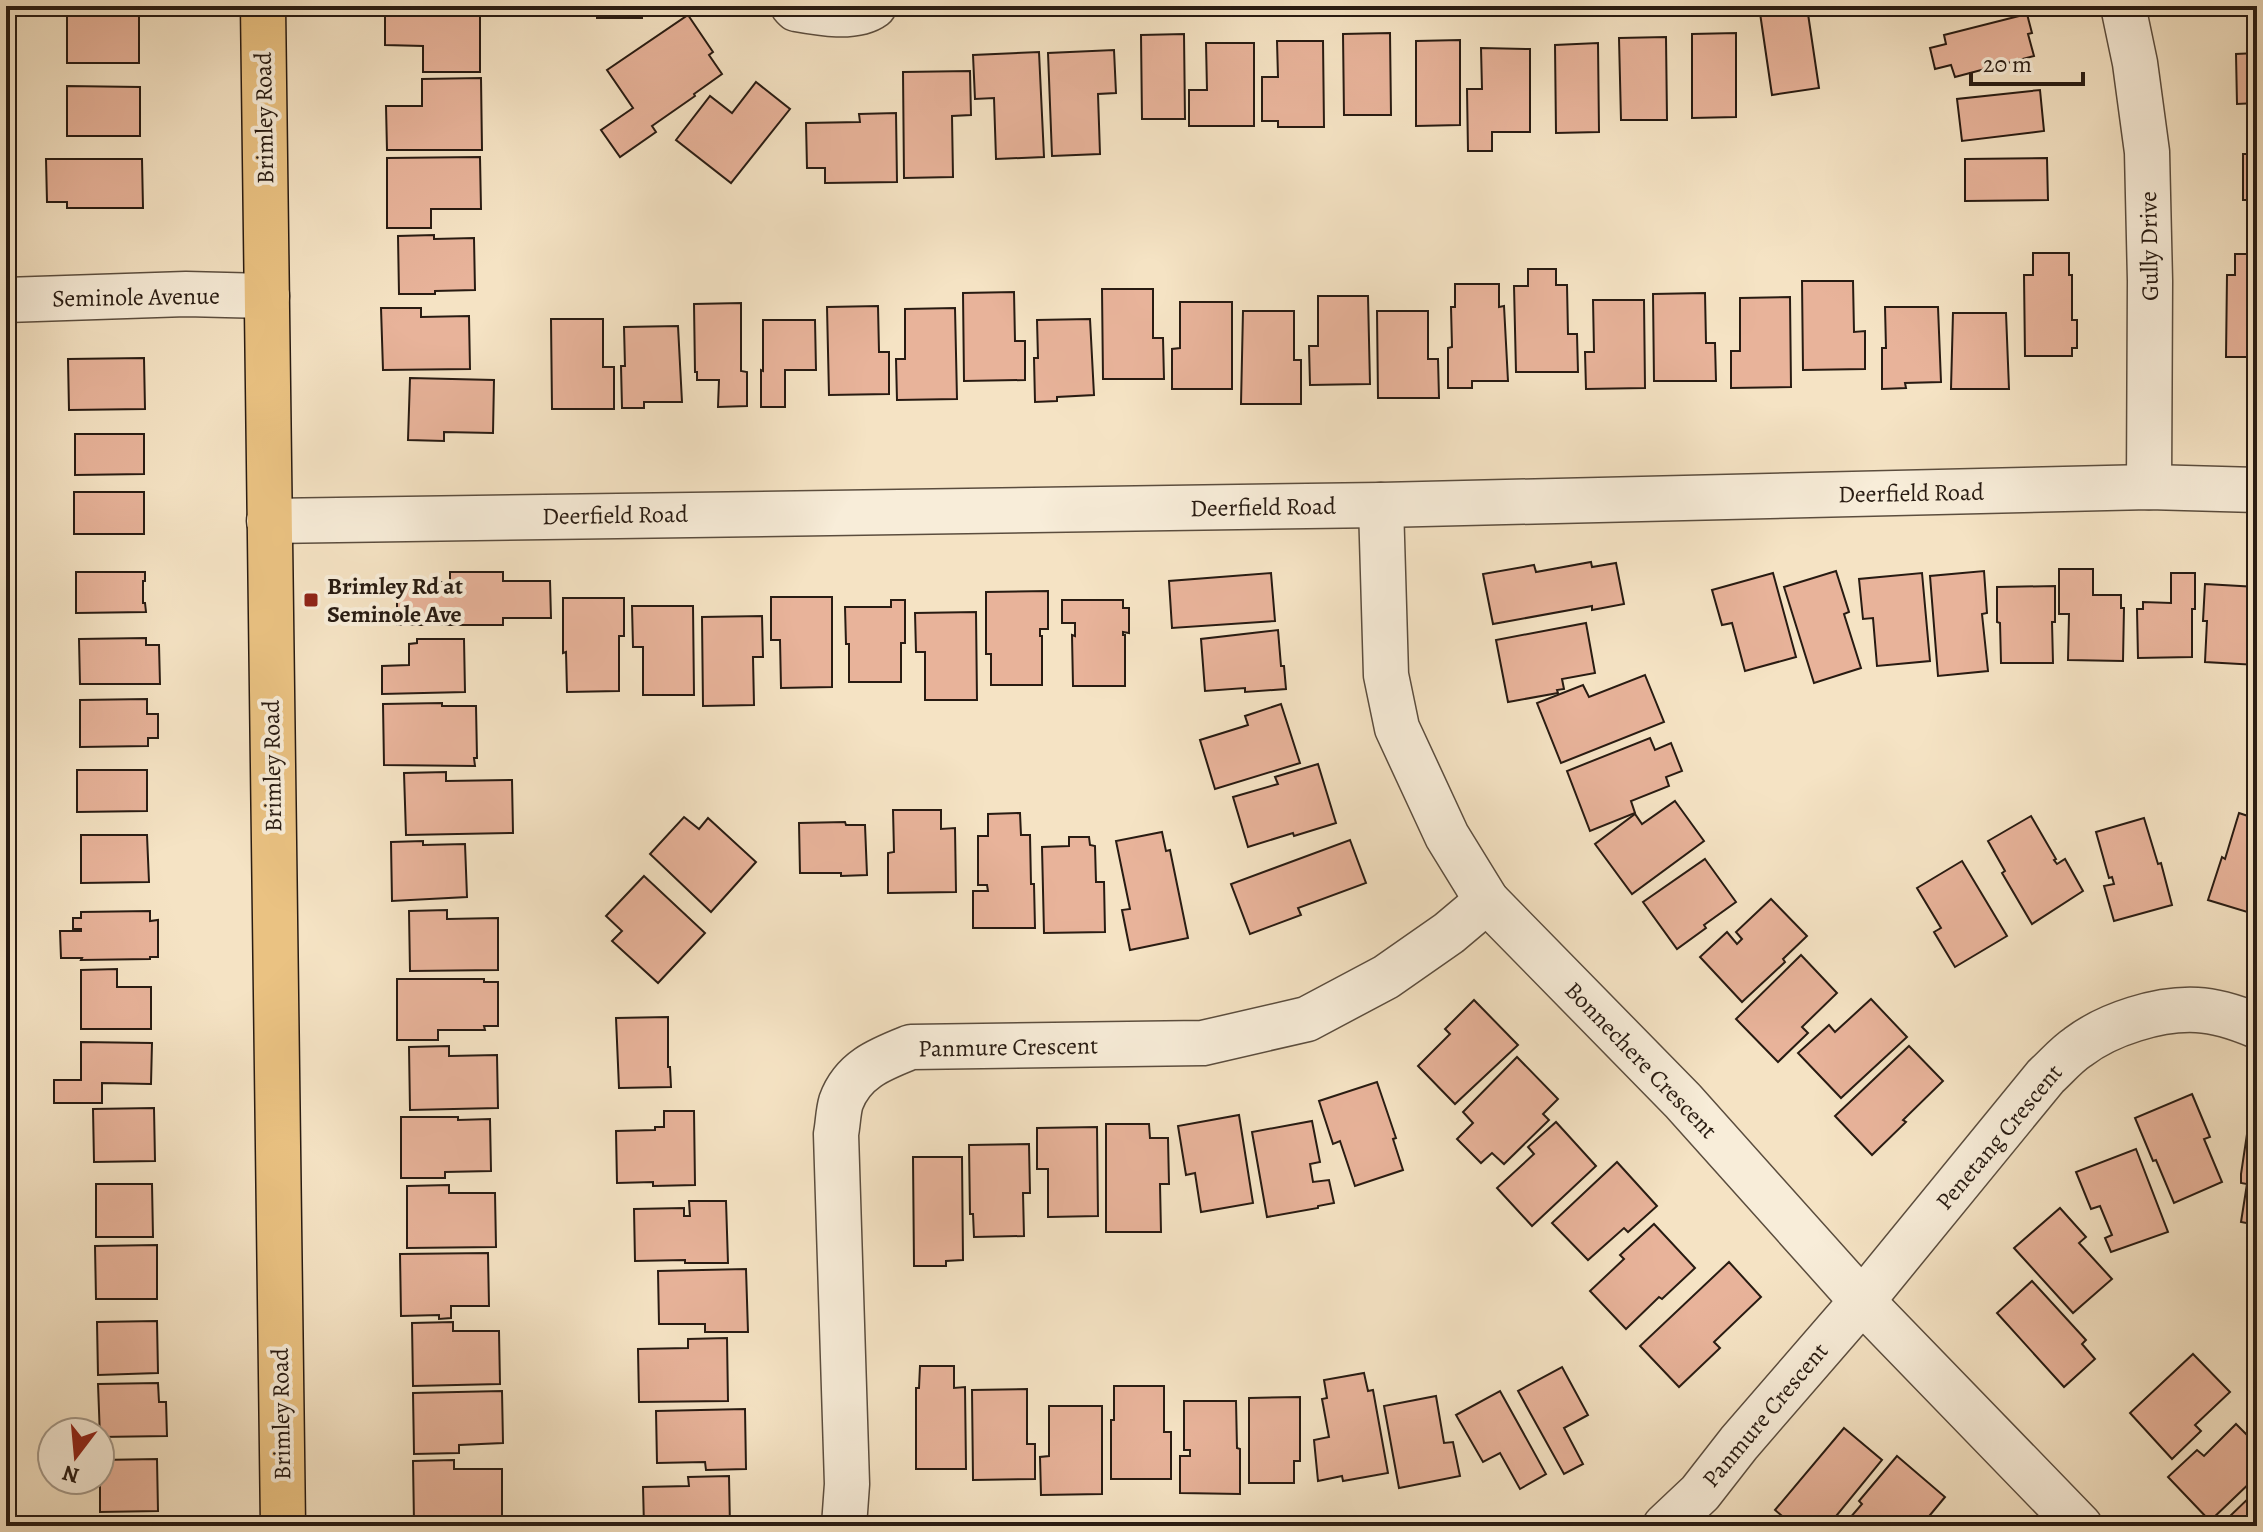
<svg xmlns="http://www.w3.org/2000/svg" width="2263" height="1532" viewBox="0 0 2263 1532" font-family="Alegreya,serif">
<rect width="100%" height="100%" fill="#f5e3c4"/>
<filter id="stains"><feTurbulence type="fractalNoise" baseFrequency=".0025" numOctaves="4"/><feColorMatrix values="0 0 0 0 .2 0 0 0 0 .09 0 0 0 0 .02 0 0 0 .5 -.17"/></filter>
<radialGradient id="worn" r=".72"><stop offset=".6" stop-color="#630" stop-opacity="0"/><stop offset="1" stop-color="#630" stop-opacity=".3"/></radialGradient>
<g fill="#e8b39a" stroke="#281b12" stroke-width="2">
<polygon points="385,6 480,6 480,72 423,72 423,46 385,45"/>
<rect x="597" y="6" width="45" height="12"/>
<polygon points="1807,7 1819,88 1772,95 1760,13"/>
<polygon points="67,14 139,15 139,63 67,63"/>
<polygon points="2027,14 2032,33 2028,34 2034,56 1955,77 1951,65 1935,69 1930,48 1946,44 1944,35"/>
<polygon points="688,15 713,52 709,55 722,74 694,94 695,96 652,126 656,132 620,157 601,130 633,108 607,70"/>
<polygon points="1390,33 1391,115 1344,115 1343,34"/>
<polygon points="1736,33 1736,117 1692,118 1692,34"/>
<polygon points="1184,34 1185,119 1142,119 1141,35"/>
<polygon points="1666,37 1667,120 1621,120 1619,38"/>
<polygon points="1460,40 1460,125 1416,126 1416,41"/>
<polygon points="1277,41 1323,41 1324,127 1278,127 1278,121 1262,121 1262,77 1278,77"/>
<polygon points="1206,43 1254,43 1254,126 1189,126 1189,90 1207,90"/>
<polygon points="1598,43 1599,132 1556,133 1555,45"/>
<polygon points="1481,48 1530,49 1530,132 1492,132 1492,151 1468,151 1467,89 1482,89"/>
<polygon points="1114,50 1116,93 1098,94 1100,154 1052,156 1048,53"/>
<polygon points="1039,52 1044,157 996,159 994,98 975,99 973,55"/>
<polygon points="2257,53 2257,103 2237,104 2236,54"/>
<polygon points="970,71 971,115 952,116 953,177 904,178 903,72"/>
<polygon points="481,78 482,150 387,150 386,106 422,106 422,79"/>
<polygon points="756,82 790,109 731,183 676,140 710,96 732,113"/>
<polygon points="67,86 140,87 140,136 67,136"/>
<polygon points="2040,90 2044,131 1962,141 1957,99"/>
<polygon points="896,113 897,182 825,183 825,168 807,168 806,123 860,122 859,114"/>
<rect x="2243" y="154" width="14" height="46"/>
<polygon points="480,157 481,209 431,209 431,228 387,228 387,158"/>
<polygon points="2047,158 2048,200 1965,201 1965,159"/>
<polygon points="46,159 142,159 143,208 67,208 67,202 47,202"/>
<polygon points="434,235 434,239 474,238 475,290 435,291 435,294 399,294 398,236"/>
<polygon points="2033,253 2069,253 2069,275 2072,275 2072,320 2077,320 2077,348 2072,348 2072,356 2025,356 2024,275 2033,275"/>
<polygon points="2235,254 2257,254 2257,357 2226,357 2227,275 2235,275"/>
<polygon points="1528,269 1556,269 1556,285 1567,285 1568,334 1577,334 1578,372 1516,372 1514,286 1528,286"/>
<polygon points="1802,281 1853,281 1854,332 1865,331 1865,369 1803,370"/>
<polygon points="1455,284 1499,284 1499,307 1504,306 1508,381 1472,381 1472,388 1448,388 1448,348 1452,347 1451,307 1455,307"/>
<polygon points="1102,289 1153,289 1153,338 1163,338 1164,379 1103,379"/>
<polygon points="1014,292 1015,341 1025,341 1025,380 964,381 963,293"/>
<polygon points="1705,293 1706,343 1715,343 1716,381 1654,381 1653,294"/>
<polygon points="1318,296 1368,296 1370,384 1310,385 1309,346 1318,346"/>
<polygon points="1790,297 1791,387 1731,388 1731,351 1740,351 1740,298"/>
<polygon points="1593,300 1644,300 1645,388 1586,389 1585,352 1594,352"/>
<polygon points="1180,302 1232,302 1232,389 1172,389 1172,349 1180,348"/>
<polygon points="741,303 741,371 747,372 747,406 718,407 719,380 697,380 697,372 695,372 694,304"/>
<polygon points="878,306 879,352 889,352 889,394 829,395 827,307"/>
<polygon points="1885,307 1938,307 1941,382 1905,383 1906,388 1882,389 1882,348 1886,348"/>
<polygon points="381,308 421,308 421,317 469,316 470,369 383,370"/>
<polygon points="955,308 957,399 897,400 896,359 905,359 905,309"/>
<polygon points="1243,311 1294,311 1294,360 1301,360 1301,404 1241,404"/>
<polygon points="1377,311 1428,311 1428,359 1438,359 1439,398 1378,398"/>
<polygon points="1953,313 2006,313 2009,389 1951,389"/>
<polygon points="551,319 603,319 603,367 614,367 614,409 552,409"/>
<polygon points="1090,319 1094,395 1057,397 1057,401 1035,402 1034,358 1038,358 1037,320"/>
<polygon points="763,320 815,320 816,370 785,370 785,407 761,407 761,370 763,371"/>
<polygon points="678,326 682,402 644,402 644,408 622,408 621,366 625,366 624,327"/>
<polygon points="144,358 145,409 69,410 68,359"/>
<polygon points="410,378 494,380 493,433 444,432 444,441 408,440"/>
<polygon points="75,434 144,434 144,474 75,475"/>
<rect x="74" y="492" width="70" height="42"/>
<polygon points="1591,562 1592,567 1616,563 1624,604 1592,610 1592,606 1493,624 1483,574 1534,565 1536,572"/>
<polygon points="2059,569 2093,569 2093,595 2121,595 2121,608 2124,608 2123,661 2068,660 2069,614 2059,614"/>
<polygon points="1836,571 1849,612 1844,614 1861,668 1814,683 1784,587"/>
<polygon points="1984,571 1987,613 1982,614 1988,671 1938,676 1930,576"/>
<polygon points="76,572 145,572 145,581 143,581 143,603 145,603 146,612 76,613"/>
<polygon points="450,572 503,572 503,581 550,581 551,618 503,618 503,625 397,625 397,582 450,582"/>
<polygon points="1271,573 1275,621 1172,628 1169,581"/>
<polygon points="1773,573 1796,657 1745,671 1732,623 1722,625 1712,590"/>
<polygon points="1922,573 1930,661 1877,666 1873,618 1863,619 1859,579"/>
<polygon points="2171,573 2195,573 2195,609 2192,609 2192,657 2138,658 2137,609 2143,609 2143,602 2171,603"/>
<polygon points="2205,584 2257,587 2257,665 2205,662 2207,621 2203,621"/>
<polygon points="2055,586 2055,622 2052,622 2053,663 2001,663 2000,623 1997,622 1997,587"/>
<polygon points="1048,591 1048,629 1040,629 1040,636 1042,636 1042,685 991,685 991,654 986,654 986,592"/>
<polygon points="771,597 832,597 832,687 781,688 780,640 771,640"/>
<polygon points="563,598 624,598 624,636 619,636 619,691 567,692 566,652 563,653"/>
<polygon points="891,600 905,600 905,643 901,643 901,682 849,682 849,644 846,644 845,607 891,607"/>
<polygon points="1062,600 1123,600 1123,608 1129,608 1129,633 1123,632 1123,635 1125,635 1125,686 1073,686 1072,635 1075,636 1075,623 1062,623"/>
<polygon points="632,606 693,606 694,695 643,695 643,647 633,647"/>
<polygon points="976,612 977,700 925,700 925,652 916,652 915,613"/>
<polygon points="762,616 763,657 753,657 754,705 703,706 702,617"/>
<polygon points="1586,623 1595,673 1562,679 1564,689 1557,690 1558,693 1508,702 1496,640"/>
<polygon points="1278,630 1281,666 1284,666 1286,689 1245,692 1245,688 1205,691 1201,639"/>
<polygon points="146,638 146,645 159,645 160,684 80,684 79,639"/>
<polygon points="417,639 464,639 465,692 382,694 382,666 409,665 409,644 417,643"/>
<polygon points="1645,675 1664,722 1561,763 1537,703 1583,685 1589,697"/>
<polygon points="147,699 147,714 158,714 158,738 148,738 148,746 80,747 80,700"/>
<polygon points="442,703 442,706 476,706 477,758 474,758 475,766 384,765 383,704"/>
<polygon points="1281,704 1300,763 1215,789 1200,740 1248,725 1245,716"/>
<polygon points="1650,738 1655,750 1671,743 1682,771 1666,777 1669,786 1631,801 1635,813 1590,831 1567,771"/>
<polygon points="1318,764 1336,823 1294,836 1293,833 1248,847 1233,797 1278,784 1275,777"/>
<polygon points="77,770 147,770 147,811 77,812"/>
<polygon points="446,772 446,781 512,780 513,833 406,835 404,773"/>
<polygon points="1675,801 1704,841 1632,894 1595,844 1635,814 1642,824"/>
<polygon points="893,810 941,810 941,829 955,828 956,892 888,893 888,853 894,852"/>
<polygon points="1020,813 1021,835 1030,835 1031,884 1034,884 1035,928 973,928 973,891 988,891 987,885 978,885 978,836 988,836 988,814"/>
<polygon points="2239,813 2257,819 2257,915 2208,900 2222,857 2225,859"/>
<polygon points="2031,816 2056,859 2054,860 2057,864 2065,859 2083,891 2032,924 2002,873 2005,871 1988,841"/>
<polygon points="684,817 699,829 708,818 756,862 711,912 650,854"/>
<polygon points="2144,818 2158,864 2161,863 2172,905 2114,921 2104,886 2114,884 2112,877 2109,878 2096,832"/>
<polygon points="845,822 846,825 865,825 867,875 841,876 841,873 800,873 799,823"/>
<polygon points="1162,832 1166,851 1170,850 1188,938 1130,950 1122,910 1130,909 1116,841"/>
<polygon points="81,835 147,835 149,882 81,883"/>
<polygon points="1069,837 1089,837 1090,845 1095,846 1096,882 1104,882 1105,932 1044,933 1042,847 1069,846"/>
<polygon points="1350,840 1366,883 1298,908 1301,915 1250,934 1231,884"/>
<polygon points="423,841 423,845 465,844 467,897 392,901 391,842"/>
<polygon points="1705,859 1736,902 1704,925 1706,928 1677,949 1643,902"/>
<polygon points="1962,861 2007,936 1955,967 1934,932 1941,928 1917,888"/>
<polygon points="644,876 705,933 658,983 612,941 622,931 606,916"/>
<polygon points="1771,899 1807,936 1783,959 1785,962 1742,1002 1700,957 1727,932 1737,944 1742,939 1736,932"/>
<polygon points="447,910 447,919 498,918 498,970 410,971 409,911"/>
<polygon points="150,911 150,921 158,920 158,957 150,957 150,959 81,960 82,958 61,958 60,931 81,931 81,929 73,929 73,918 81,918 81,912"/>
<polygon points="1801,955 1837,993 1802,1027 1808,1033 1778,1062 1736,1019"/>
<polygon points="117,969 117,987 151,987 151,1029 81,1029 81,970"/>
<polygon points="397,979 484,979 484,982 498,982 498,1026 484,1026 485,1030 438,1030 438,1040 397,1040"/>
<polygon points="1871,999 1907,1037 1841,1098 1798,1053 1829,1025 1835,1032"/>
<polygon points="1474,1000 1518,1045 1455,1104 1418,1066 1450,1034 1445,1029"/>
<polygon points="668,1017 668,1067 670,1067 671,1087 619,1088 616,1018"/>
<polygon points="81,1042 152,1043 151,1084 102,1083 102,1103 54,1103 54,1080 81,1080"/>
<polygon points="449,1046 449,1056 497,1055 498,1108 410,1110 409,1047"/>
<polygon points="1909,1046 1943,1081 1903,1120 1906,1122 1872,1155 1835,1116"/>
<polygon points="1517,1057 1558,1099 1543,1114 1549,1120 1504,1164 1492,1153 1481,1163 1457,1139 1473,1123 1463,1112"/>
<polygon points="1377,1082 1396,1138 1393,1139 1403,1170 1355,1186 1340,1141 1333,1144 1319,1101"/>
<polygon points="2192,1094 2210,1137 2204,1139 2222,1182 2174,1203 2156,1160 2153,1161 2135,1118"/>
<polygon points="154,1108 155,1161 94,1162 93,1109"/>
<polygon points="664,1111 694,1111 695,1185 653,1186 653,1182 617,1183 616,1131 655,1130 655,1127 664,1127"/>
<polygon points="1239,1115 1253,1203 1201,1212 1195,1173 1186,1175 1178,1126"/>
<polygon points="401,1117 458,1117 458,1120 490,1119 491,1171 445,1172 445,1178 401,1178"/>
<polygon points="1312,1121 1320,1162 1310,1164 1313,1182 1329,1180 1334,1203 1318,1206 1318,1208 1267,1217 1252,1132"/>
<polygon points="1556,1122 1596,1166 1532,1226 1497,1188 1534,1154 1528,1147"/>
<polygon points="1106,1124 1149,1124 1150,1138 1168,1138 1169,1184 1160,1184 1161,1232 1106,1232"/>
<polygon points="1097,1127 1098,1216 1048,1217 1048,1169 1037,1169 1037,1128"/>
<polygon points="2247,1134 2257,1135 2257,1225 2241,1222 2247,1184 2241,1183 2241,1174"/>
<polygon points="1029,1144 1030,1193 1023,1193 1024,1236 974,1237 973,1214 970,1214 969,1145"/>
<polygon points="2136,1149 2168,1232 2111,1252 2105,1238 2112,1235 2100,1206 2091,1209 2076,1172"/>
<polygon points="913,1157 962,1157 963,1260 946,1261 946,1266 914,1266"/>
<polygon points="1617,1162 1657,1206 1628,1232 1624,1228 1588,1260 1552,1223"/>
<polygon points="96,1184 152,1184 153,1237 96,1237"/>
<polygon points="449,1185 449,1193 495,1193 496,1247 407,1248 407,1186"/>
<polygon points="689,1201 726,1201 728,1263 685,1263 685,1260 635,1261 634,1209 684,1208 684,1216 690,1216"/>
<polygon points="2060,1208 2086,1237 2079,1243 2112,1279 2073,1313 2014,1248"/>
<polygon points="1654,1224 1695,1268 1662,1299 1659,1297 1626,1329 1590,1291 1624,1259 1620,1255"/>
<polygon points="157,1245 157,1299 96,1299 95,1246"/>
<polygon points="488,1253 489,1306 451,1306 451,1318 439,1319 439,1315 401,1316 400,1254"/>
<polygon points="1729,1262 1761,1297 1714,1342 1720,1348 1679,1387 1640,1346"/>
<polygon points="746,1269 748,1332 705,1332 705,1324 659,1324 658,1271"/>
<polygon points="2032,1281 2086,1340 2082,1344 2095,1359 2064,1387 1997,1313"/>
<polygon points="157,1321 158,1373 98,1375 97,1322"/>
<polygon points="453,1322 453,1331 499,1331 500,1384 413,1386 412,1323"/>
<polygon points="727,1338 728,1401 639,1402 638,1349 688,1348 688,1339"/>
<polygon points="2193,1354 2230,1392 2195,1425 2201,1431 2172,1459 2130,1413"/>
<polygon points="920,1366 954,1366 954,1388 965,1387 966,1469 916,1469 916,1388 919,1388"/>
<polygon points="1562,1367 1588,1415 1564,1428 1583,1464 1564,1474 1518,1391"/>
<polygon points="1364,1373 1368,1391 1373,1390 1388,1473 1343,1481 1342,1476 1318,1481 1314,1440 1329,1437 1322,1399 1327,1398 1324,1380"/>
<polygon points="158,1383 159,1402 166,1402 167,1436 100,1437 98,1384"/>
<polygon points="1114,1386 1164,1386 1164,1432 1171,1432 1171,1479 1111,1479 1111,1420 1114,1420"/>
<polygon points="1027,1389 1027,1444 1035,1444 1035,1479 973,1480 972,1390"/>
<polygon points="502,1391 503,1443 459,1445 459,1453 414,1454 413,1393"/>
<polygon points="1500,1391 1546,1474 1520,1489 1500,1453 1483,1462 1456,1415"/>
<polygon points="1436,1396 1444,1443 1453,1442 1460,1476 1399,1488 1384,1406"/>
<polygon points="1300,1397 1300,1461 1294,1461 1294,1483 1249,1483 1249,1398"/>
<polygon points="1184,1401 1236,1401 1237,1448 1240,1449 1240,1494 1180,1493 1180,1456 1190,1456 1190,1450 1184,1450"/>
<polygon points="1049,1406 1102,1406 1102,1494 1041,1495 1040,1457 1049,1456"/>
<polygon points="745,1409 746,1469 706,1470 705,1462 657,1463 656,1411"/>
<polygon points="2236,1424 2257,1445 2257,1476 2210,1521 2168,1477 2197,1450 2204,1456"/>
<polygon points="1844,1428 1882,1460 1828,1526 1794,1526 1775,1510"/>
<polygon points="1897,1456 1945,1497 1921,1526 1912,1519 1908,1523 1911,1526 1843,1526 1862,1504 1859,1501"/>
<polygon points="157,1459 158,1511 100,1512 100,1460"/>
<polygon points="454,1460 454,1469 502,1469 502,1521 414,1522 413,1461"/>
<polygon points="729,1476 730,1526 644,1526 643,1487 689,1486 688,1477"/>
<polygon points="2257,1490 2257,1526 2236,1526 2228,1518"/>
<rect x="64" y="1522" width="88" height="4"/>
</g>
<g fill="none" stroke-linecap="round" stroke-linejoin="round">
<defs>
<g id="minor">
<path d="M793,6L796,9C818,13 855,20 874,6"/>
<polyline points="2123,6 2135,63 2147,152 2150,281 2149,487"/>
<polyline points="6,300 186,294 267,296"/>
<polyline points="1381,505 1386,675 1397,728 1447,836 1487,901 1683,1101 1862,1301 2080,1526"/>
<polyline points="269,521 1381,505 2149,487 2257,490"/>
<path d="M844,1526L847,1484L836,1134C838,1124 838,1112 841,1102C853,1069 881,1059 911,1047L1203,1043L1307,1019L1386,977L1449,933L1487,901"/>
<path d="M1665,1526L1700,1493L1739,1443L1862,1301L2046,1076C2056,1067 2066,1055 2078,1047C2108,1024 2159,1008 2197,1010C2218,1011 2238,1018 2257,1026"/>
</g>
<polyline id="major" points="263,6 283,1526"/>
</defs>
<use href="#minor" stroke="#5b4d3e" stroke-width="47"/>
<use href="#major" stroke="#281b12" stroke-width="47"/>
<use href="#minor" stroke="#f8edd9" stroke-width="44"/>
<use href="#major" stroke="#eac282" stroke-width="44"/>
</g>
<rect fill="#8f2418" stroke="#f8edd9" stroke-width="3" x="303" y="592" width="16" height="16" rx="4"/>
<g text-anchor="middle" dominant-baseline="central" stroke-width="8" stroke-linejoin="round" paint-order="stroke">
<g font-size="24" fill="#281b12" stroke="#f8edd9">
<text transform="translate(264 118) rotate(-91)">Brimley Road</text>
<text transform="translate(2149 246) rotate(-91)">Gully Drive</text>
<text transform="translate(136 297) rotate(-1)">Seminole Avenue</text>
<text transform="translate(1911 493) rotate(-1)">Deerfield Road</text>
<text transform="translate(1263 507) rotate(-1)">Deerfield Road</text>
<text transform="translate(615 515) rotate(-1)">Deerfield Road</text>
<text transform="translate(272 766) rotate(-91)">Brimley Road</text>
<text transform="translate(1008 1047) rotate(-1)">Panmure Crescent</text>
<text transform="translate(1641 1060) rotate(46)">Bonnechere Crescent</text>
<text transform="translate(1999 1137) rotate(-50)">Penetang Crescent</text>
<text transform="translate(281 1414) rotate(-91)">Brimley Road</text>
<text transform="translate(1765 1415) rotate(-50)">Panmure Crescent</text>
</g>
<g font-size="24" font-weight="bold" fill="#281b12" stroke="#f8edd9" text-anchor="start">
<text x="327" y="586">Brimley Rd at<tspan x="327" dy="28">Seminole Ave</tspan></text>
</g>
</g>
<rect width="2263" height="1532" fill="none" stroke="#f5e3c4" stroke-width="32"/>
<rect x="8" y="8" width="2247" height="1516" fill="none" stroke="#281b12" stroke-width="4"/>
<rect x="16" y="16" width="2231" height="1500" fill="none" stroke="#281b12" stroke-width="2"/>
<g transform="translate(76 1456) rotate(196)"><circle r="38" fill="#f8edd9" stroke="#a59989" stroke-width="2"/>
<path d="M0-6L14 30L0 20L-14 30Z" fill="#8f2418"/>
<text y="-12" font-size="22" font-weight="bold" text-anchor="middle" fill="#281b12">N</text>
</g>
<path d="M1971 72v12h112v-12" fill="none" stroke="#281b12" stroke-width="4"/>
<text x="1983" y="72" font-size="24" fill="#281b12" stroke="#f8edd9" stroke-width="6" paint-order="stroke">20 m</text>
<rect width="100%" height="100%" filter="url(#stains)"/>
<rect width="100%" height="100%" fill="url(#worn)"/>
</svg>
